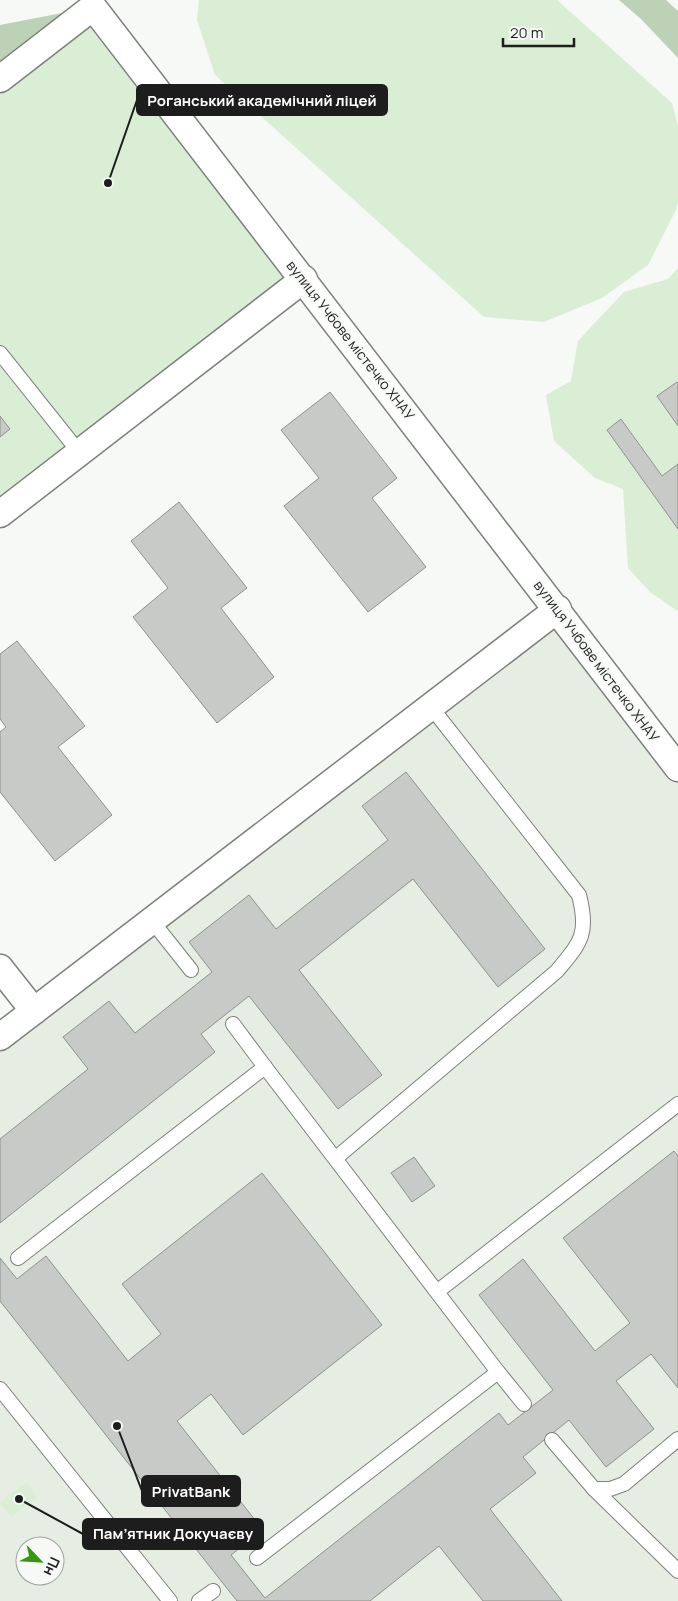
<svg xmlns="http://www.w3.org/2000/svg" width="678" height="1601" viewBox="0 0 678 1601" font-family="Manrope,sans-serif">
<rect width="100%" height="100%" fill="#f6f9f5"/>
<path fill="#e6eee4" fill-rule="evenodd" d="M558,609L678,768V1601H0V1037ZM25,1546H55V1576H25Z"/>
<g fill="#daedd5">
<polygon points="199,0 557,0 672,103 678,125 678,201 676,210 648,265 602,298 544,322 484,317 215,75 197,20"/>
<polygon points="87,21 290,277 0,500 0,88"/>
<polygon points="678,268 678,381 657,396 678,426 678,464 662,476 622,419 607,430 678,529 678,610 676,610 650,592 628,568 623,489 595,478 554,441 546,395 571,381 578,341 624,292 668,279"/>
<polygon points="27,1482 37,1497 11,1517 0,1502"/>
</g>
<g fill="#bcd1b6">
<polygon points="619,0 666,0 678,11 678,58 641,19"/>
<polygon points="93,7 0,79 0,25"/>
</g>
<g fill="#c7cac6" stroke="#8e918d">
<polygon points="677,382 678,383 678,426 657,396"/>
<polygon points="330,392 397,478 372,498 426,567 368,612 284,506 319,478 281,430"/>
<polygon points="0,416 10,429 0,437"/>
<polygon points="621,419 662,476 678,464 678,529 607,430"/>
<polygon points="179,502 247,588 221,608 274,677 217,723 133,617 168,588 131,541"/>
<polygon points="17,641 85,726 58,747 112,815 55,861 0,792 0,732 6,727 0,719 0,654"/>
<polygon points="406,772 545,949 498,987 413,879 299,970 382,1075 338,1109 249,996 201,1034 215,1052 0,1223 0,1139 88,1069 63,1037 109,1001 135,1033 212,972 189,942 249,895 276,929 388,840 362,806"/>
<polygon points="674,1151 678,1156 678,1388 651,1354 616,1381 654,1429 606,1467 569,1420 523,1457 536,1473 490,1509 562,1601 483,1601 439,1546 370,1601 237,1601 0,1301 0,1258 17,1279 46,1256 128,1361 161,1334 122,1284 262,1173 382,1325 243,1435 211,1394 177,1421 263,1530 231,1555 265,1598 499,1413 508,1425 553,1390 479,1295 523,1259 595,1351 630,1323 563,1238"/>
<polygon points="414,1157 435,1186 412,1202 391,1173"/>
</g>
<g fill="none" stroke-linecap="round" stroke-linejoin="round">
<defs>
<g id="service">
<polyline points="0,353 79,452"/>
<polyline points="152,921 191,970"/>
<polyline points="233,1024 265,1067"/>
<path d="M336,1158L557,971C581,942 589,934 579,895L431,707"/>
<polyline points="18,1258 265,1067 498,1372 257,1558"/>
<polyline points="438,1291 678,1104"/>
<polyline points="498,1372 524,1404"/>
<polyline points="0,1389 170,1601"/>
<polyline points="552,1440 594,1489 610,1489 624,1484 678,1439"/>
<polyline points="594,1489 678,1571"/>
<polyline points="199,1601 213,1591"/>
</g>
<g id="minor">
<polyline points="0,79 93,7 678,768"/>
<polyline points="0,514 304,279"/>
<polyline points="0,968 34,1011"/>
<polyline points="0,1037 558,609"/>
</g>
</defs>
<use href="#service" stroke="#7d807c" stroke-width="16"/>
<use href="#minor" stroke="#7d807c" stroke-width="29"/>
<use href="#service" stroke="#fff" stroke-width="14"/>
<use href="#minor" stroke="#fff" stroke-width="26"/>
</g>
<g text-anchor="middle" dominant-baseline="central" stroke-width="4" stroke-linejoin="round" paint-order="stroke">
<g font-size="14" fill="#1c1d1c" stroke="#f6f9f5">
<text transform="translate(351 340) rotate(52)">вулиця Учбове містечко ХНАУ</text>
<text transform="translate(597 661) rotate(53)">вулиця Учбове містечко ХНАУ</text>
</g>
</g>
<path fill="none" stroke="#1c1d1c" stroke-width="2" d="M108 183L137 100M117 1426L142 1491M19 1499L83 1534"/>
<g fill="#1c1d1c" stroke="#f6f9f5" stroke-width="2">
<circle cx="108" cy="183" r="5"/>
<circle cx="117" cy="1426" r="5"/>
<circle cx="19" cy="1499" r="5"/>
</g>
<g fill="#1c1d1c" stroke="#1c1d1c" stroke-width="2">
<rect x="137" y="85" width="250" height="30" rx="5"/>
<rect x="142" y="1476" width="98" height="30" rx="5"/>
<rect x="83" y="1519" width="180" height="30" rx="5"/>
</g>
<g font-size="15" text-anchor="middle" font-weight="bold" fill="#fff">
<text x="262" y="106">Роганський академічний ліцей</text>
<text x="191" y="1497">PrivatBank</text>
<text x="173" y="1539">Пам’ятник Докучаєву</text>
</g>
<g transform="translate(40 1561) rotate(115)"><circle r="24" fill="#f6f9f5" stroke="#9fa19e"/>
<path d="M0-4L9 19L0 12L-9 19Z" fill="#399613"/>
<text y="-8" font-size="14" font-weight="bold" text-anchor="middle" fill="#1c1d1c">Пн</text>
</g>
<path d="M503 38v8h71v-8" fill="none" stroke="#1c1d1c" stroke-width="2.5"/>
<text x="510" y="38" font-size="15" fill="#1c1d1c" stroke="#f6f9f5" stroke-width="4" paint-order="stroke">20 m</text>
</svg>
